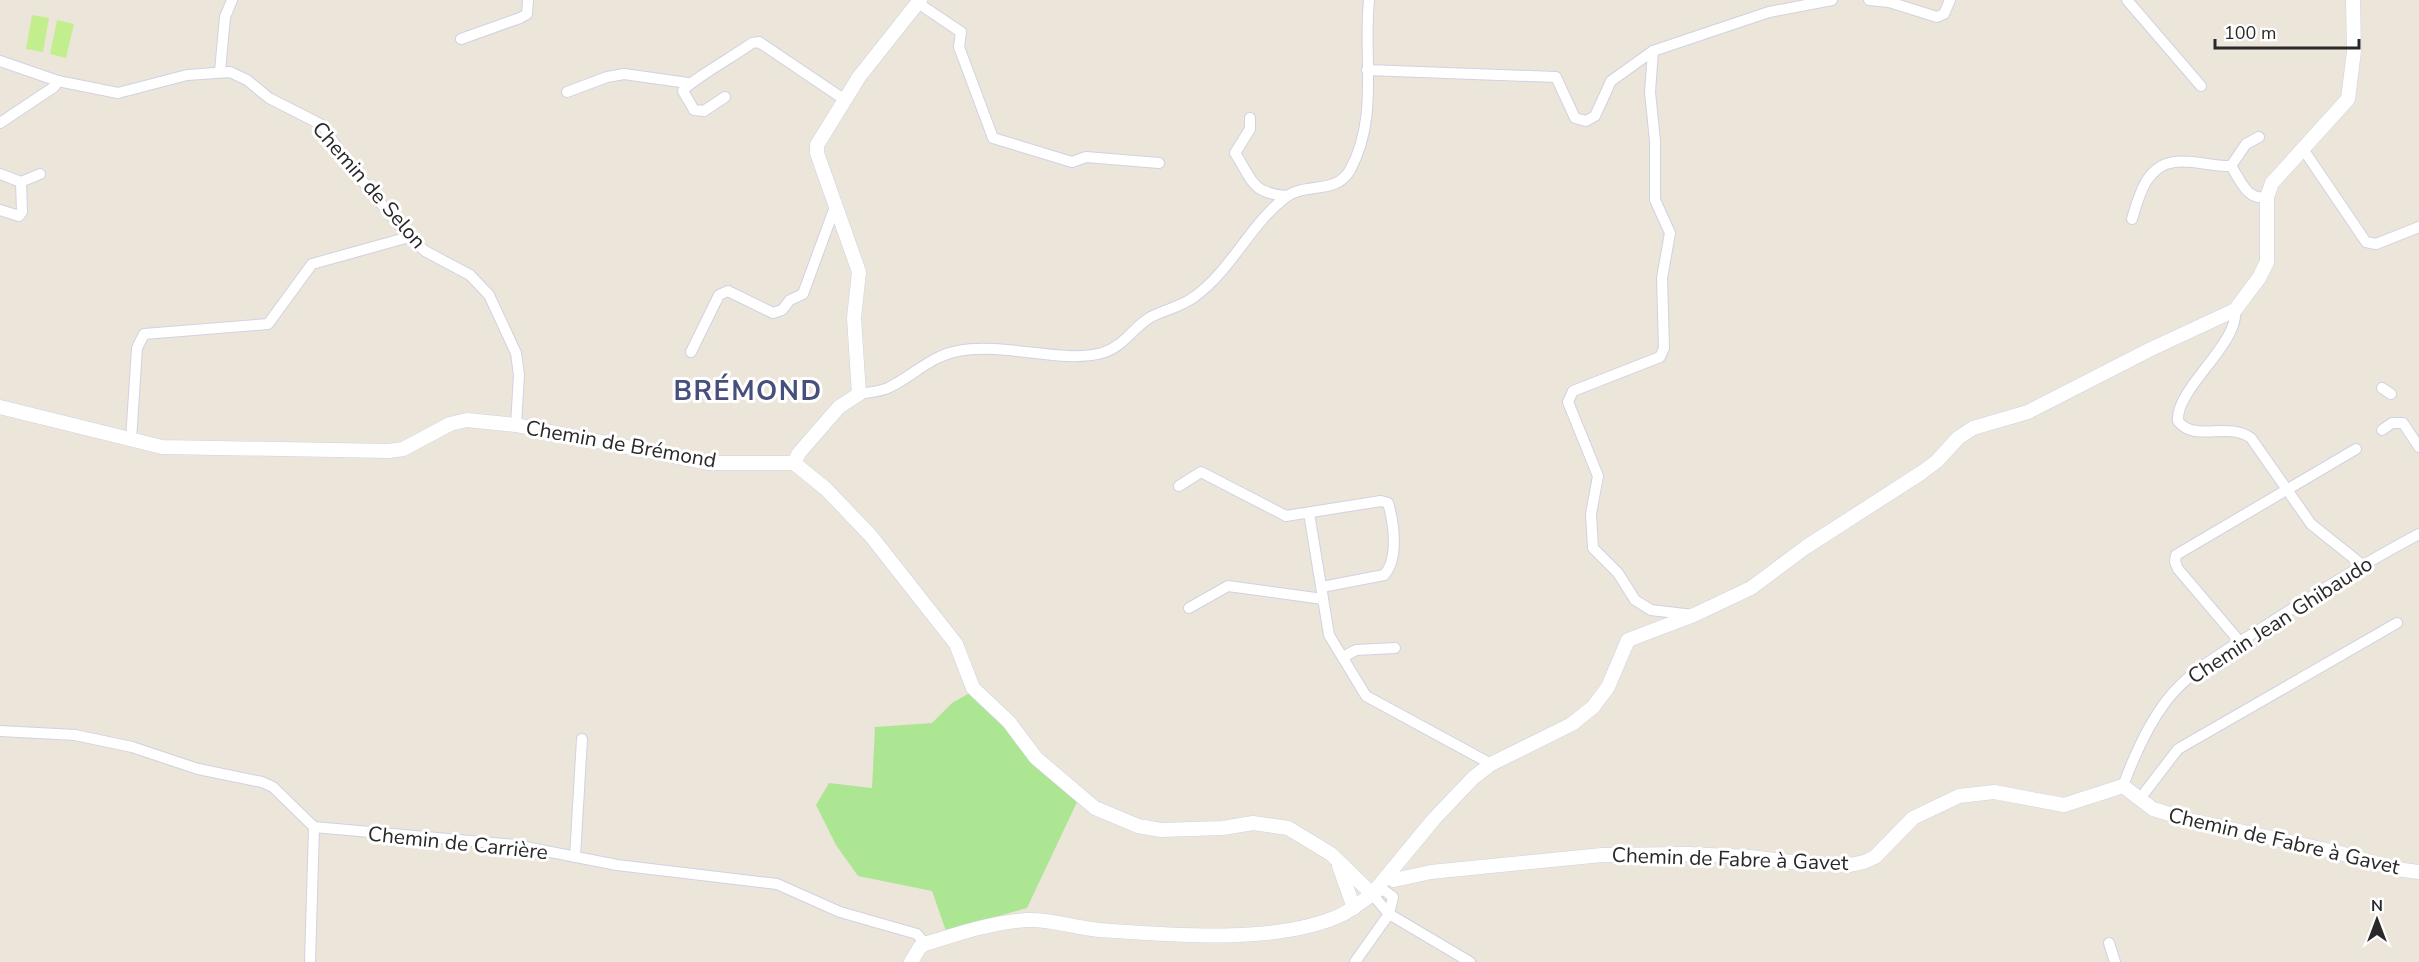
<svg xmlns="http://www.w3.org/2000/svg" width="2419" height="962" viewBox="0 0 2419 962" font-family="'Nunito Sans',sans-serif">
<rect width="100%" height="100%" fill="#ece5da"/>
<polygon fill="#ade693" points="973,691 1078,800 1027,908 946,931 932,891 858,876 836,845 816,805 829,783 872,788 875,727 932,723 952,703"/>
<g fill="#c3ee8d">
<polygon points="32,15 49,18 43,52 26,49"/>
<polygon points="57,20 74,24 66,58 50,54"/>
</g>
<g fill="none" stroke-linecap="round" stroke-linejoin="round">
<defs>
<g id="minor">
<polyline points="1869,0 1889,2 1937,17 1944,14 1950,0"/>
<polyline points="2127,0 2201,86"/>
<polyline points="918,3 961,32 959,47 993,138 1072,162 1086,157 1159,163"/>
<polyline points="461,39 520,18 527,14 528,0"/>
<polyline points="1653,51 1650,92 1655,141 1655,200 1670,233 1662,278 1664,348 1660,357 1573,391 1568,402 1598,476 1591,514 1593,548 1618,573 1635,600 1651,610 1693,615"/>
<polyline points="0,61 58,81 118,93 187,75 230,72 247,80 269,98 322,125 349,165 409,237 425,251 470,275 489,295 516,353 519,375 516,425"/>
<polyline points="1367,70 1556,77 1575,118 1586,121 1595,116 1611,81 1653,51 1769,12 1832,0"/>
<polyline points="220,71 225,17 232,0"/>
<polyline points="567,92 607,77 624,74 688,83"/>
<path d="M725,97L704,111L694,110L683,91C688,82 739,53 752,43L759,42L845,100"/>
<path d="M1250,118V129L1235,153C1253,181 1251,193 1287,196"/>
<polyline points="0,123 54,87 58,81"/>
<path d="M2259,137L2246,144L2231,166C2241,181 2247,201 2267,197"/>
<polyline points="2303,149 2366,242 2376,244 2419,227"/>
<polyline points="0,174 21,182 22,212 19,216 0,210"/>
<polyline points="21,182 40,174"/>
<path d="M2132,219C2139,196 2146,166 2174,162C2192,159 2213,167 2231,166"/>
<path d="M2235,310C2240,343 2175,389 2178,421C2195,443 2227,421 2251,438L2311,524L2361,564"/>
<polyline points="691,352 719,295 728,291 773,313 782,310 790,300 803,294 836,204"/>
<polyline points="2382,388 2391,394"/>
<path d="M859,394C870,392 881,392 890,387C914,375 931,356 958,351C1004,342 1062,364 1102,353C1123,347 1132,329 1149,318C1163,310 1181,307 1194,297C1231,271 1250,224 1286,197C1306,182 1336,195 1350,170C1379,118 1363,56 1369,0"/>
<polyline points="2382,430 2392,423 2403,423 2419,447"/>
<polyline points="131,440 137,348 144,334 268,324 312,264 409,237"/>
<path d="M1179,486L1201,472L1286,516L1381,501L1388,503C1394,523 1399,559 1384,575L1322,587"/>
<polyline points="1309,513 1329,635 1366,696 1491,764"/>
<polyline points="1189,608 1228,586 1323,599"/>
<polyline points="2240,642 2178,569 2175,562 2176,555 2356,449"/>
<polyline points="1343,657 1356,650 1395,648"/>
<polyline points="0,731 75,735 132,747 198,769 262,782 273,787 314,827 515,845 617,865 777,884 840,912 917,934 925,944"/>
<path d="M2123,786C2134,756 2147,726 2167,700C2191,669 2229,649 2262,628C2313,595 2364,563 2419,534"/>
<polyline points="2139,800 2178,749 2397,623"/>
<polyline points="575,857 582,739"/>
<polyline points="1372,894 1389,914 1470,962"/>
<polyline points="2109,943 2115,962"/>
<polyline points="310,962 314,827"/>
<polyline points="1355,962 1389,914 1393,897 1381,888 1376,888"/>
</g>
<g id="tertiary">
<polyline points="0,407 162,447 389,451 403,449 450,424 467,420 516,425 708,463 794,463 826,489 871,536 893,564 956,644 973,688 1009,722 1036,758 1095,808 1138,826 1161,830 1223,828 1253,823 1288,828 1331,854 1372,894"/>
<polyline points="794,463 799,453 839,407 859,394 854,318 859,272 817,153 817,145 859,77 920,0"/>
<polyline points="1339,866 1354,908"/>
<polyline points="1394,880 1431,872 1602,855 1688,854 1750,857 1809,864 1850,865 1864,862 1875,857 1913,818 1959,796 1994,792 2064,805 2123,786 2153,809 2189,820 2340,853 2396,869 2419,872"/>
<polyline points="1372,894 1434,819 1473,778 1491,764 1572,724 1593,707 1608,687 1628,640 1694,615 1751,588 1806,547 1921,473 1937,461 1958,438 1973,428 2028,412 2151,349 2235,310 2259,278 2267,262 2267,197 2272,183 2348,99 2354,51 2353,0"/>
<path d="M911,962L920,947L925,944C957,934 993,922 1027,920C1052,919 1075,928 1099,930C1170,935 1279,945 1343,914C1356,907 1366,898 1377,891"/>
</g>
</defs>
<use href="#minor" stroke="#cfd2e3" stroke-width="12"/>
<use href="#tertiary" stroke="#cfd2e3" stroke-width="15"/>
<use href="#minor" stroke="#fff" stroke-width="10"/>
<use href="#tertiary" stroke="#fff" stroke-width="14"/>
</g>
<g text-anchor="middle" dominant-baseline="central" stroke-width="6" stroke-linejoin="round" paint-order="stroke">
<g font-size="21" fill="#292929" stroke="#fff">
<text transform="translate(369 185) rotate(49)">Chemin de Selon</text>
<text transform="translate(621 444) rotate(10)">Chemin de Brémond</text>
<text transform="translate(2280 620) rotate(-33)">Chemin Jean Ghibaudo</text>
<text transform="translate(2284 841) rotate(13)">Chemin de Fabre à Gavet</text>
<text transform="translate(458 843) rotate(6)">Chemin de Carrière</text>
<text transform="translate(1730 859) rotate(2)">Chemin de Fabre à Gavet</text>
</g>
<g font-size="27" font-weight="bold" letter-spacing="1.5" fill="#474f7c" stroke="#fff">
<text x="748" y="391">BRÉMOND</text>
</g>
</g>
<g transform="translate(2377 920)" stroke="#ffffff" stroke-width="4.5" paint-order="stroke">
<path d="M0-4.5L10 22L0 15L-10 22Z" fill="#292929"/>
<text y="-9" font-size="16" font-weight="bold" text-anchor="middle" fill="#292929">N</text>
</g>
<path d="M2215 39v9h144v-9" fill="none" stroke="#292929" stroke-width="3"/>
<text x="2224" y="39" font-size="18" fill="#292929" stroke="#ffffff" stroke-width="4.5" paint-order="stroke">100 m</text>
</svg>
